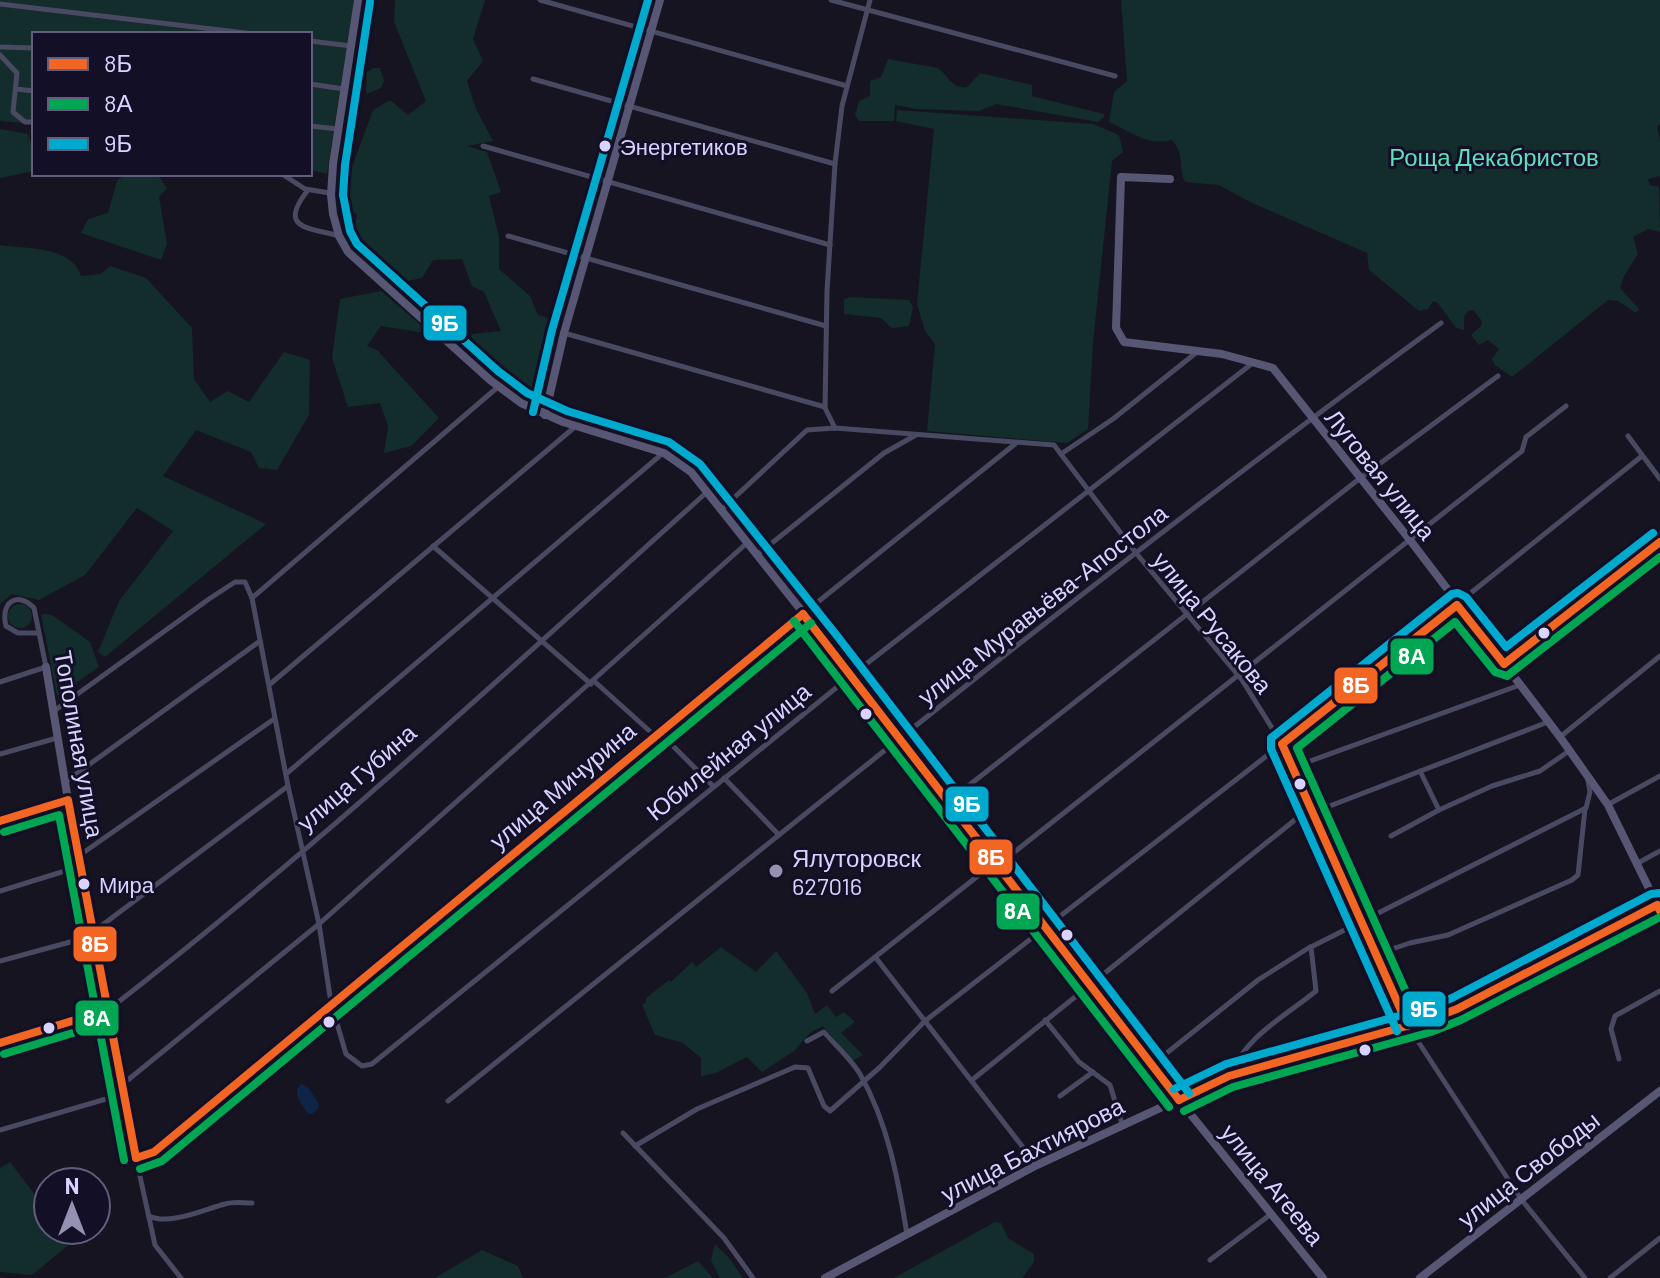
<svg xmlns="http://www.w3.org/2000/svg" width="1660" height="1278" viewBox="0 0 1660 1278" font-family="Barlow,sans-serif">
<rect width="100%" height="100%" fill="#161421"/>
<g fill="#132c2c">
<polygon points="0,0 354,0 327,174 310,170 310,34 34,34 34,124 0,121"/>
<path d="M395,0H485L473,39L483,61L467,81L476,109L493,141L467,146L487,152L501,192L489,196L499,237V269L530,296L538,315L561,322L538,404C511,390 488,373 469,349L472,334L501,331L484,292L472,286L462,259L433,260L422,278L394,284L371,269L351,247L357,214L347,209L348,178L373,110L390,100L408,115L426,101L394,22Z"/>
<path d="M1121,0H1660V125L1657,126L1660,139V176L1648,179L1650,185L1659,187L1660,232L1648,229L1633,237L1638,254L1624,276L1620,288L1639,309L1636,313L1618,301L1608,300L1512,377L1495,365L1492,359L1499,349L1488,340L1479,345L1471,335L1481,326L1482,321L1473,310L1468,311L1464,317V330L1456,328L1437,302L1433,301L1428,309L1419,311L1369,270L1367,253L1250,202L1219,185L1185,182C1177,164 1186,157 1172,140C1147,146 1131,132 1109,122L1114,92L1127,81Z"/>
<path d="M888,59L938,68C949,76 951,89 967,87L980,73L1032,85V96L1104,114V117L1098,122L996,104L979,111L917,109L895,105L894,121H859L855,115L859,101L870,96V81L881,77Z"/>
<polygon points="373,68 380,68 384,81 381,88 366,94 367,72"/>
<polygon points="897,110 1093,124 1119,135 1123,152 1112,161 1093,343 1088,429 1067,443 927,431 935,344 925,331 917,304 934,129 896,121"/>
<polygon points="0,129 28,134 34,153 34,171 0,178"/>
<polygon points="125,174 162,174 159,177 167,188 159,197 167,243 161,260 81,233 88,219 108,213 117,181"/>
<path d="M0,245C27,249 72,246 81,276L101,274L110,266L146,278L192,328L194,379L210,402L228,391L249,402L284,352L310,360L309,415L277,470L259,468L251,452L196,430L163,476L266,524L105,657L98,652L119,601L173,531L137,508L85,575L39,600L12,594L0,604Z"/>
<polygon points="381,291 431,334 381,326 367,346 377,350 439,418 411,446 384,453 388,426 380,403 348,407 332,358 340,299"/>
<polygon points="851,297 909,300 913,307 909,326 892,328 881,318 844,314 844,299"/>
<circle cx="20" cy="616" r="12"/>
<polygon points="41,614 52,615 90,642 99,667 57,696"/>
<polygon points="721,947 756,972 776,951 807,993 815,1014 827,1005 836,1017 844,1012 855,1022 841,1033 863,1055 852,1061 823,1026 811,1032 794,1051 762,1072 747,1057 716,1073 701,1076 701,1058 683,1043 655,1035 642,1005 646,1002 646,998 669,980 671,982 692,962 696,967"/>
<polygon points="10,1162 48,1212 48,1230 62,1230 71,1243 32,1275 0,1272 0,1168"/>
<polygon points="995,1222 1001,1223 1008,1238 1034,1254 1034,1262 1022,1278 894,1278"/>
<polygon points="715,1244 729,1258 743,1278 720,1278 711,1260"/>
<polygon points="482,1250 518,1266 523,1278 435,1278"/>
<polygon points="698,1261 713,1278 665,1278"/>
</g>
<path fill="#0f2547" d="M301,1084L308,1087L319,1104L318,1109L312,1114L307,1113C302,1103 291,1093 301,1084Z"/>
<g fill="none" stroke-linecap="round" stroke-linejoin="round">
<g stroke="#494962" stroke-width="5">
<polyline points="540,0 847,86"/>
<polyline points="831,0 1115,76"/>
<polyline points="0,4 254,34"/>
<polyline points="310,41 351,46"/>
<polyline points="0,47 34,48"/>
<polyline points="0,55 17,73 13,112 25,122 34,122"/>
<polyline points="533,79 835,164"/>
<polyline points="310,84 344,89"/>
<polyline points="16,89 34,91"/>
<polyline points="310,126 338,129"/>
<polyline points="483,146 830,245"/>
<polyline points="282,174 305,189 330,193"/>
<path d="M308,190C277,229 308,227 339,236"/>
<polyline points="508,236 826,326"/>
<polyline points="564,333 825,407"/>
<polyline points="835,428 825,408 827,291 835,164 842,106 870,0"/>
<polyline points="1628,436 1660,479"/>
<polyline points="1061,454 1113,419 1197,352"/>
<polyline points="722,509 807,430 835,428 1054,445 1136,553 1242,680 1282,744 1408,1026 1521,1199 1585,1278"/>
<polyline points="433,546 591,684"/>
<polyline points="757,555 884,453 916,435"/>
<polyline points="252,598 499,386"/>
<polyline points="804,613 1015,444"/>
<polyline points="594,681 654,735"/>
<path d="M0,682L46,667L34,608C17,590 0,603 6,626L18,633H39"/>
<polyline points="269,685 576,426"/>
<polyline points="54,711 209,599 235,582 245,582 252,598 288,786 319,924 331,1003 346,1054 362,1066 372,1064 852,675 1254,362"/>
<polyline points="659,732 713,786"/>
<polyline points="1560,737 1660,656"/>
<polyline points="0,754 57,738"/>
<polyline points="1291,768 1520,685"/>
<polyline points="1420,771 1439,810"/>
<polyline points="286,774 663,453"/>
<polyline points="724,778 779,835"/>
<polyline points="65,782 260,641"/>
<polyline points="949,801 1359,479 1498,376"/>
<polyline points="1609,804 1660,776"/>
<polyline points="0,821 68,800"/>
<polyline points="1391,836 1439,810 1492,786 1540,771 1569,751"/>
<polyline points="80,855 274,719"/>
<polyline points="1638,863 1660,851"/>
<polyline points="0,891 81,866"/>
<polyline points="1377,954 1410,943 1448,935 1572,880 1578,875 1585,809"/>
<polyline points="876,958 1036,1164"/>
<polyline points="0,961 85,938 288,786"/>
<polyline points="832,991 988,868 1003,861 1522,451 1526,437 1566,406"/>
<path d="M108,1010C316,849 511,668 707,492"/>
<polyline points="1045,1020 1079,1062 1110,1085 1122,1124"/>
<path d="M807,1041L824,1032C835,1045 851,1059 860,1074C888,1123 898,1179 907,1234"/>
<polyline points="1619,1059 1611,1029 1615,1016 1660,991"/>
<polyline points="1153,1064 1258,980 1310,947"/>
<path d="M1230,1075C1246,1036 1284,1017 1316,991L1311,947L1586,808L1590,792L1587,775"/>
<polyline points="972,1080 1296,819 1548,722"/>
<polyline points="123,1084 319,924 747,543"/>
<polyline points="1060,1096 1093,1072"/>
<path d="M448,1101C776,838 1101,571 1441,323"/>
<polyline points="0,1130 123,1094"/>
<polyline points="623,1133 724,1238 753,1278"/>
<polyline points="635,1146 697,1109 795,1067 808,1068 824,1106 830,1111 879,1068 925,1021 1282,744 1642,456"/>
<polyline points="136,1158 155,1245 181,1278"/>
<path d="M149,1216C169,1226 205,1209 225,1204C234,1201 243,1203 252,1203"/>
<polyline points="1210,1260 1271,1214"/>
<polyline points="1610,1278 1660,1238"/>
</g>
<g stroke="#575674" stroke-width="8">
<polyline points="358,0 333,164 331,195 333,214 339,236 348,252 490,380 521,403 563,422 664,453 691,472 828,644 1179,1100 1323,1278"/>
<polyline points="1170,179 1121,177 1116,328 1124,342 1222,354 1273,368 1410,540 1560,737 1608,805 1660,911"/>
<polyline points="545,415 564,333 660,0"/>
<polyline points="1504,664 1660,542"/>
<polyline points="46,667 68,800 136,1158 154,1152 654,735 803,614"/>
<polyline points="0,1043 108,1010"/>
<polyline points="825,1278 1037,1165 1229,1076 1428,1020 1457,1009 1657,905"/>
<polyline points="1420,1278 1660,1091"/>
</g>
<defs>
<g id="bus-1">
<polyline points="803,614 1179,1100"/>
<polyline points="0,821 68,800 136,1158"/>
<polyline points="1408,1026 1282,744 1457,605 1504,664 1660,542"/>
<polyline points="0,1043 108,1010"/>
<polyline points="1179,1100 1229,1076 1428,1020 1457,1009 1657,905 1660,911"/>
<polyline points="136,1158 154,1152 803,614"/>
</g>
<g id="bus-2">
<polyline points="794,621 1169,1107"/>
<polyline points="4,832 59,815 124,1160"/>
<polyline points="1419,1021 1297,748 1455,622 1495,672 1507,676 1660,557"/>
<polyline points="4,1054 112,1021"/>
<polyline points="1184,1111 1233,1087 1431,1032 1461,1020 1660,917"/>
<polyline points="140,1169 162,1161 811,623"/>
</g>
<g id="bus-3">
<polyline points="370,2 345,165 343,195 350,231 357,244 498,371 527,393 567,411 669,442 700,464 838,637 1189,1093"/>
<polyline points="533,412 552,330 648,0"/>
<polyline points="1397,1031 1271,749 1271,738 1452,594 1458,593 1466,597 1506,647 1653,533"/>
<polyline points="1174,1089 1226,1064 1424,1009 1452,998 1651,894 1660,893"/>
</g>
</defs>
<use href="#bus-1" stroke="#120f26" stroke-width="14"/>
<use href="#bus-2" stroke="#120f26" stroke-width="14"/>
<use href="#bus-3" stroke="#120f26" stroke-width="14"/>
<use href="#bus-1" stroke="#f26522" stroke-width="8"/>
<use href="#bus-2" stroke="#00a651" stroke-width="8"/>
<use href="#bus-3" stroke="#00a9ce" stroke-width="8"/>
</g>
<g fill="#d8d4ff" stroke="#120f26" stroke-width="3">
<circle cx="605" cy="146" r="7"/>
<circle cx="1544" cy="633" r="7"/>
<circle cx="866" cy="714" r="7"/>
<circle cx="1300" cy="784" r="7"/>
<circle cx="84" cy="884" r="7"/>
<circle cx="1067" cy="935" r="7"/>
<circle cx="329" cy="1022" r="7"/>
<circle cx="49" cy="1028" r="7"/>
<circle cx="1365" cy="1050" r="7"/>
</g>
<circle fill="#9491b1" stroke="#120f26" stroke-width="3" cx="776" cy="871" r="8"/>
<g text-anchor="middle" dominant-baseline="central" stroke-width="6" stroke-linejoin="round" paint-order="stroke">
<g font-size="22" fill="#d8d4ff" stroke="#120f26" text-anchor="start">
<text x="620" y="146">Энергетиков</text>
<text x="99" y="884">Мира</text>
</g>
<g font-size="24" fill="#5fe0bc" stroke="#120f26">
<text x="1494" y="156">Роща Декабристов</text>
</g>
<g font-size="24" fill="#d8d4ff" stroke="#120f26">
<text transform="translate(1381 474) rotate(51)">Луговая улица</text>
<text transform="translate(1042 604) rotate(-38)">улица Муравьёва-Апостола</text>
<text transform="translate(1213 622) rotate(51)">улица Русакова</text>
<text transform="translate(80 744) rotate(80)">Тополиная улица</text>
<text transform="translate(728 751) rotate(-39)">Юбилейная улица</text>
<text transform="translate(356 777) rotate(-41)">улица Губина</text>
<text transform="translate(562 785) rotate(-40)">улица Мичурина</text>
<text transform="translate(1032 1149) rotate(-27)">улица Бахтиярова</text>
<text transform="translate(1528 1169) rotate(-38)">улица Свободы</text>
<text transform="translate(1273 1184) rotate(51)">улица Агеева</text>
</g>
<g font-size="24" fill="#d8d4ff" stroke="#120f26" text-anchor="start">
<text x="792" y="857">Ялуторовск<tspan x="792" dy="28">627016</tspan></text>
</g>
</g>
<g stroke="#120f26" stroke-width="3">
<rect x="422" y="304" width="46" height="38" rx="8" fill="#00a9ce"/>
<rect x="1389" y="637" width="46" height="39" rx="8" fill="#00a651"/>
<rect x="1333" y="666" width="46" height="39" rx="8" fill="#f26522"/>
<rect x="944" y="785" width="46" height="38" rx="8" fill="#00a9ce"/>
<rect x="968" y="838" width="46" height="38" rx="8" fill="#f26522"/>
<rect x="995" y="892" width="46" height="39" rx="8" fill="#00a651"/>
<rect x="72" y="925" width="46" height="38" rx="8" fill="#f26522"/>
<rect x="1401" y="990" width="46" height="38" rx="8" fill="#00a9ce"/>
<rect x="74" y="999" width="46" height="38" rx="8" fill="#00a651"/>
</g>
<g font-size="22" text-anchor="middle" font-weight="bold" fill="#fff">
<text x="445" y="331">9Б</text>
<text x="1412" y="664">8А</text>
<text x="1356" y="693">8Б</text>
<text x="967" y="812">9Б</text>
<text x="991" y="865">8Б</text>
<text x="1018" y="919">8А</text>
<text x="95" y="952">8Б</text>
<text x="1424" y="1017">9Б</text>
<text x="97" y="1026">8А</text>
</g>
<rect x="32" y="32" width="280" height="144" fill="#120f26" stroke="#615e7d" stroke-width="2"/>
<rect x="48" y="58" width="40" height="12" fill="#f26522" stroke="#615e7d" stroke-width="2"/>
<text x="104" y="72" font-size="24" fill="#d8d4ff">8Б</text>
<rect x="48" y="98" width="40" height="12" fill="#00a651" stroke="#615e7d" stroke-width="2"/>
<text x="104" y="112" font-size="24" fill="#d8d4ff">8А</text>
<rect x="48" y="138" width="40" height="12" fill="#00a9ce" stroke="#615e7d" stroke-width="2"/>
<text x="104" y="152" font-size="24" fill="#d8d4ff">9Б</text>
<g transform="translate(72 1206)"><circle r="38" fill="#120f26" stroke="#615e7d" stroke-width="2"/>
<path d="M0-6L14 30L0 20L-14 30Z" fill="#9491b1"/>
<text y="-12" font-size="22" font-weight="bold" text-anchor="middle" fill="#d8d4ff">N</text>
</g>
</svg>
